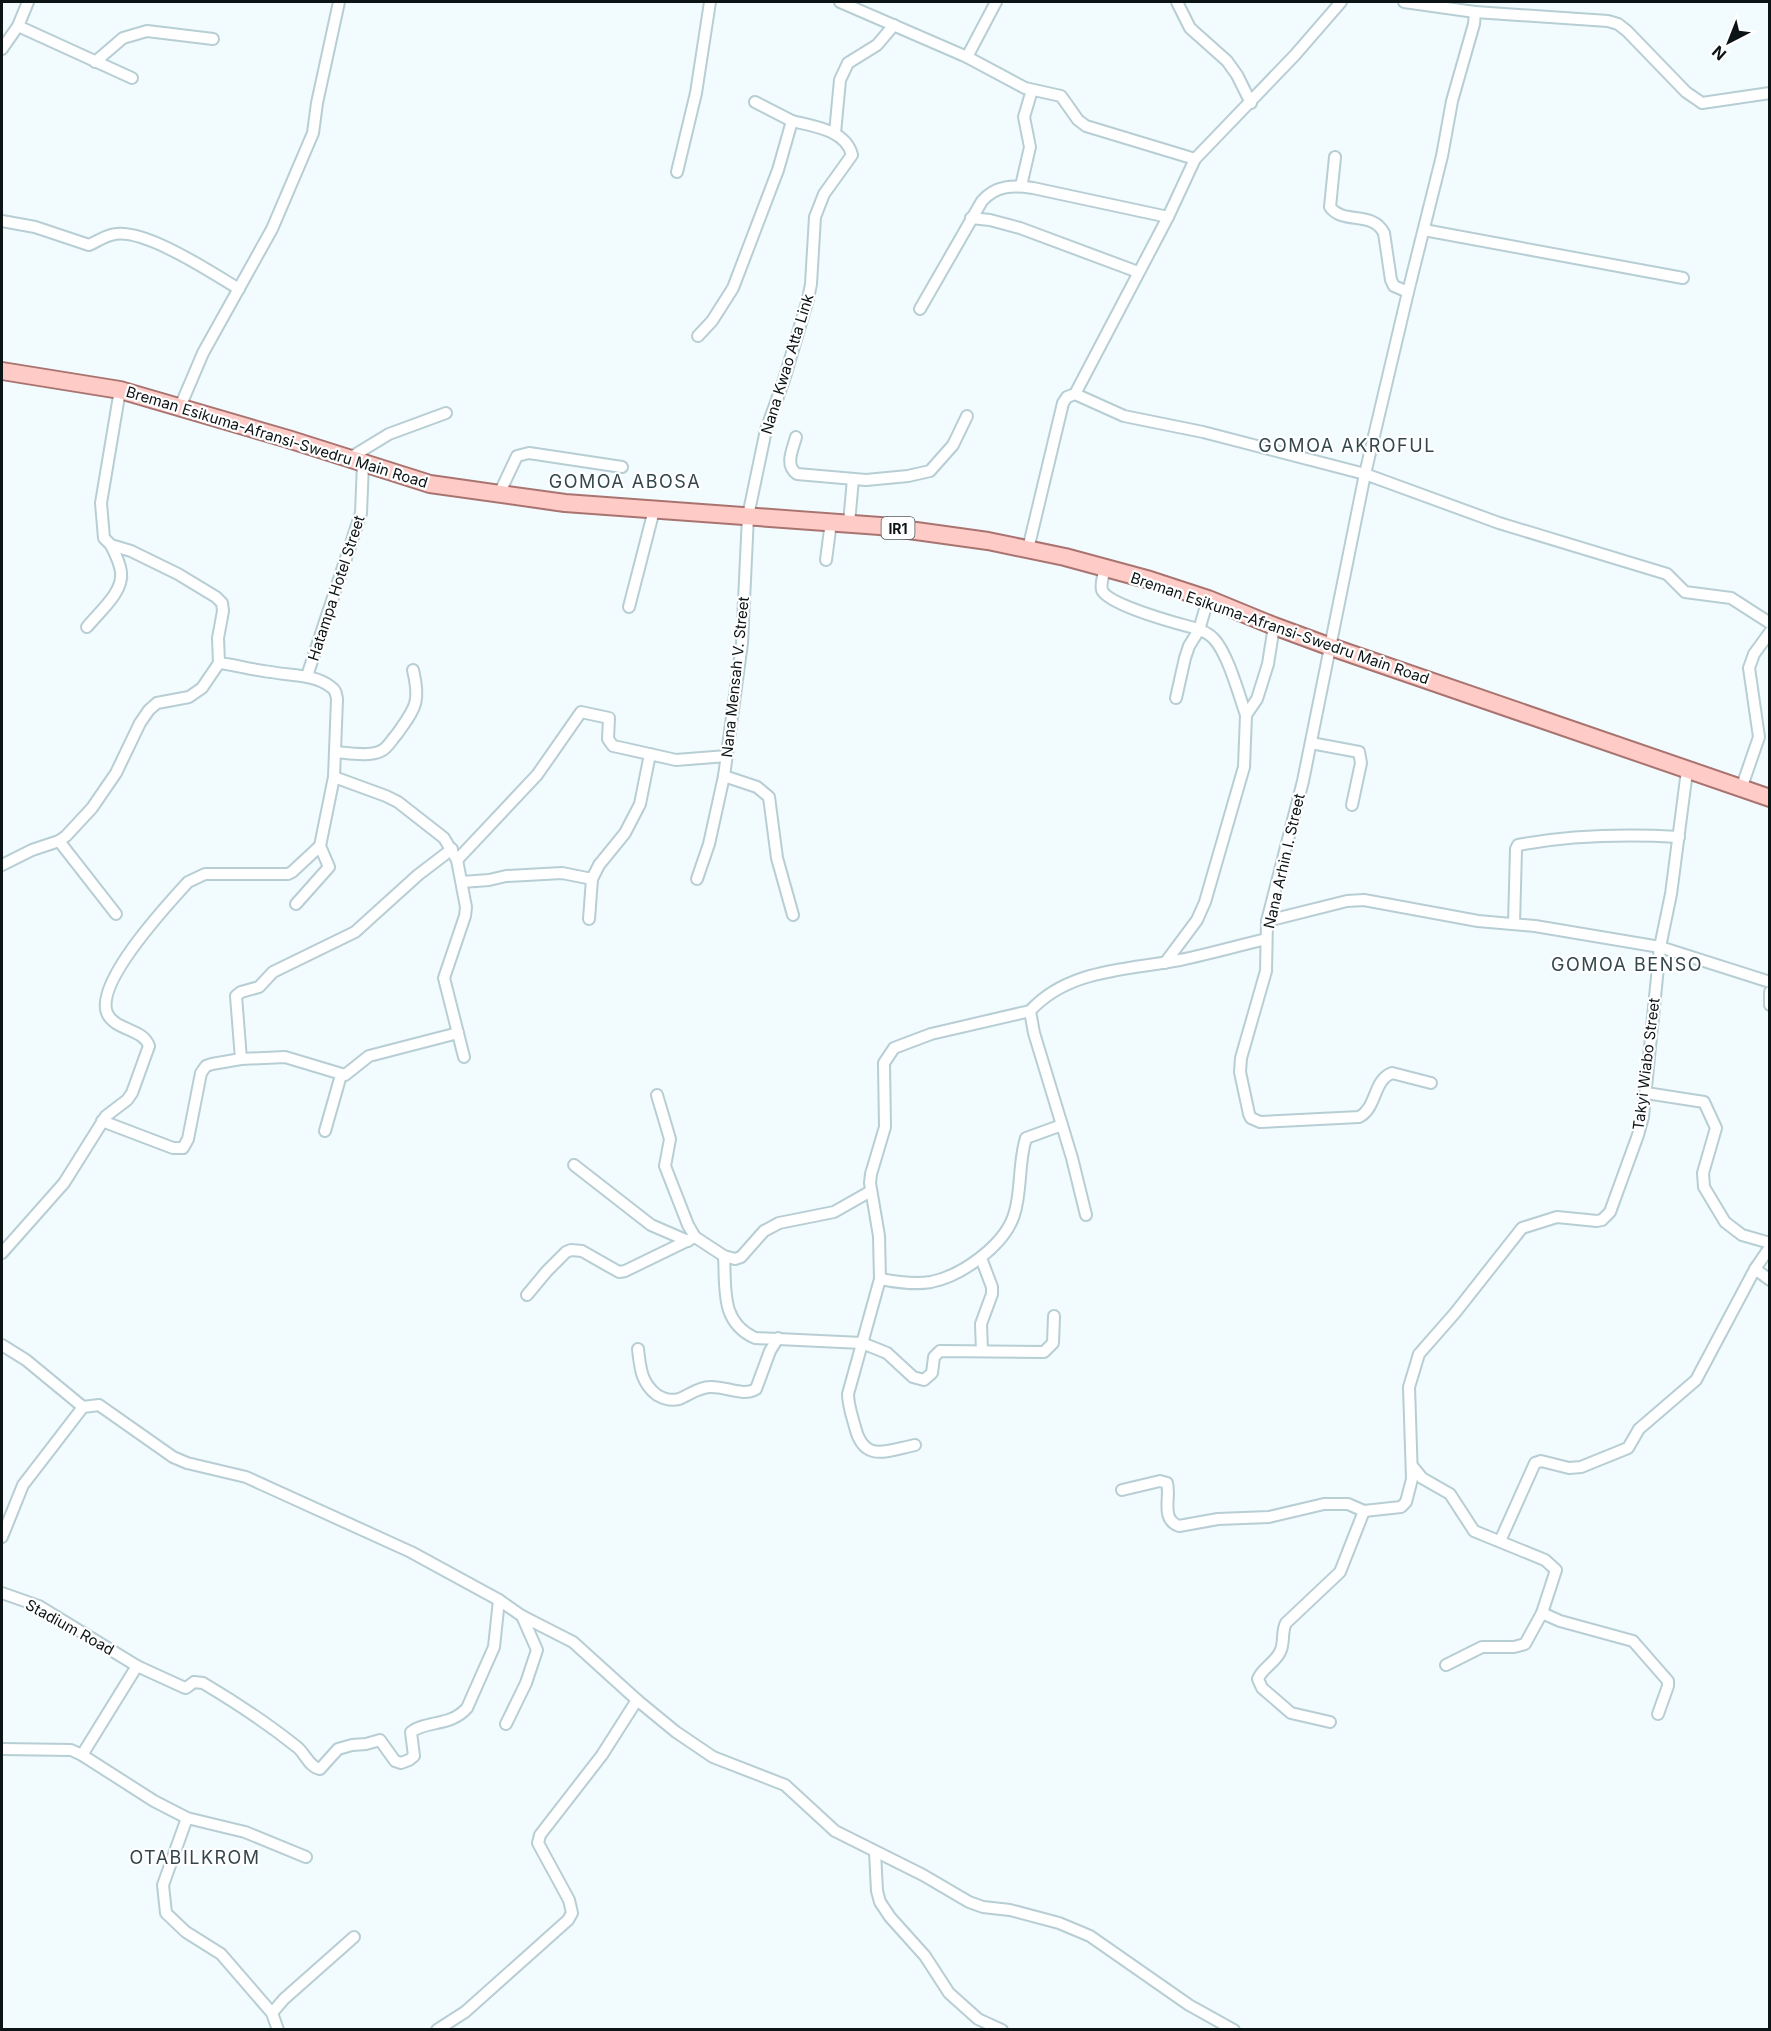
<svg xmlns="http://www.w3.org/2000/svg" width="1771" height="2031" viewBox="0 0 1771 2031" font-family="Inter,sans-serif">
<rect width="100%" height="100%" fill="#f2fbfe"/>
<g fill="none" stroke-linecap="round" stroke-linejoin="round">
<defs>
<g id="minor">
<polyline points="840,2 967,57 1025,88 1061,96 1078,120 1086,126 1195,159"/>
<polyline points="1177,2 1190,28 1227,61 1237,75 1251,103"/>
<polyline points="1475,12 1608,21 1618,24 1627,31 1686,92 1702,103 1770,93"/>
<polyline points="18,26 132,78"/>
<polyline points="2,49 18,26 28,2"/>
<polyline points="967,57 996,2"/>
<polyline points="95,62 123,38 147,31 213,39"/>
<polyline points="755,102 792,121"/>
<polyline points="835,133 840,80 848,63 877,45 894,25"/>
<path d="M1335,157L1330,207C1343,225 1372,210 1384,233L1391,280L1394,286L1408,292"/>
<polyline points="677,172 696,93 710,2"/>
<polyline points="1021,186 1030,147 1024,117 1032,90"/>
<polyline points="971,218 990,220 1020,228 1138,272"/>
<path d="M2,221L35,227L89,245C96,242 103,237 111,235C141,225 212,273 239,289"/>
<polyline points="1424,230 1683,278"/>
<path d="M920,309L982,201C996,185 1014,185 1033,188L1168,217"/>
<path d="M698,336L712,321L733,288L778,170L792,121C813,126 846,130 852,155L824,194L815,217L811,284L808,299L784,380L766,430L748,516L742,643L724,776L757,787L769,797L777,858L793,915"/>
<polyline points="120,390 101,503 104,538 111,545 131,551 178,574 216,597 222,603 223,611 218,638 219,663"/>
<polyline points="1075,394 1124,416 1203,432 1365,474 1408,292 1442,156 1452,101 1474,24 1475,12 1404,2"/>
<polyline points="180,407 203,353 272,229 313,133 317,103 339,2"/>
<path d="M796,437C793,449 784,465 797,474L866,480L908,476L930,471L953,445L967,416"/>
<polyline points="348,459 389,434 446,413"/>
<polyline points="500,492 517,456 529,453 622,467"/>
<polyline points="849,523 853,479"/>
<polyline points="1028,549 1063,403 1067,397 1075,394 1168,217 1195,159 1295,55 1341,2"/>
<polyline points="826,560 831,522"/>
<path d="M1105,567C1104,574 1100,584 1102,590C1107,603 1162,619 1176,623C1189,627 1205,629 1214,639C1228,654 1239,695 1246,715"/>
<polyline points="629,607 654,510"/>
<path d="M87,627C99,612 124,592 121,572C120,563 115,553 111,545"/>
<polyline points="307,676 361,513 363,463"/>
<polyline points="1176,698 1185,658 1189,646 1199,630 1208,599"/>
<polyline points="1311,743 1359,752 1361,763 1352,805"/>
<path d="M335,752C348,753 369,757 381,751C388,748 392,739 397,734C415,708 421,703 413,670"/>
<polyline points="334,777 386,796 398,802 444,838 457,860 466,907 465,916 444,978 464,1057"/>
<polyline points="1741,789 1759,737 1749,668 1754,654 1770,632"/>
<polyline points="59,841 116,914"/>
<polyline points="457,860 537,775 581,712 609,718 608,739 613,746 618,747 676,760 727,756"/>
<path d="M2,865L32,850L59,841L66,836L92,808L116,773L140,723L149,710L157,703L189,697L202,688L219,663C236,665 253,670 271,672C291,676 315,674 331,687C336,690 336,694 337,699L334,777L320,846L329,867L296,904"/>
<polyline points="697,879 709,844 724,776"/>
<polyline points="462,882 489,880 506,876 562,873 592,879"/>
<polyline points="589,919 592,879 599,865 625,833 640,804 650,754"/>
<polyline points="1267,921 1347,901 1364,900 1478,921 1535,926 1660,947 1770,982"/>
<path d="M1514,924L1516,849L1518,845C1571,835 1625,834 1679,837"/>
<polyline points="1165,963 1197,920 1205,902 1244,767 1246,715 1257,699 1268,664 1274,626"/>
<polyline points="1770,992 1770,1005"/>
<polyline points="241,1059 236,996 241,992 259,987 273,972 355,932 418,875 452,849"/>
<path d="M1431,1083L1392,1073C1373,1080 1377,1108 1359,1117L1260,1122L1251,1118L1249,1114L1240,1072L1241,1058L1266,971L1267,921L1303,781L1365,474L1499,523L1667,574L1685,592L1731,598L1770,623"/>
<polyline points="1646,1093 1704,1102 1716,1128 1703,1173 1704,1187 1725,1222 1742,1235 1770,1243"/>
<polyline points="657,1095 670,1139 665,1166 688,1225 695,1237 724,1256 735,1259 741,1257 764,1231 779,1223 834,1212 871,1191"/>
<polyline points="102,1121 173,1148 183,1148 188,1139 201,1073 206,1066 212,1064 241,1059 285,1057 345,1075 369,1056 458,1033"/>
<polyline points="325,1131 341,1075"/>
<polyline points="574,1165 651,1225 688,1241"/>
<path d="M1086,1215L1072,1158L1034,1033L1030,1011C1068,969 1127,970 1180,960C1209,954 1237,946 1266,939"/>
<path d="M2,1253L64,1183L106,1116L127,1100L132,1093L149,1046C143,1028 115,1031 107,1013C95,982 168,904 188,882L205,874H288L292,872L320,846"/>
<path d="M724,1256C726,1289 720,1322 755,1338L862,1343L887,1353L913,1377L924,1380L932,1373L934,1357L940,1351L1044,1352L1053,1343L1054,1316"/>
<polyline points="981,1258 992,1287 992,1294 981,1324 982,1351"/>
<polyline points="1755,1269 1770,1280"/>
<path d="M880,1279C896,1282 914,1285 931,1282C961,1276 1004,1246 1014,1215C1022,1191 1018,1163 1026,1138L1062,1125"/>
<polyline points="527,1295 547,1271 566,1252 571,1250 582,1251 619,1272 625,1271 695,1237"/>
<polyline points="2,1345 26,1360 83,1407"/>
<path d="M638,1349C640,1367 641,1383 657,1395C664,1399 672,1401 679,1399C689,1395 699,1387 710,1387C725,1386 743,1397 756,1389L770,1351L778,1338"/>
<path d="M915,1445C886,1451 864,1463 855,1427C852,1416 848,1405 848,1394L880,1279L879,1236L870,1183L871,1174L885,1127L884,1063L894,1048L931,1034L1030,1011"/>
<polyline points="1413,1467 1422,1478 1450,1494 1474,1531 1545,1560 1556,1570 1542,1613 1525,1644 1514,1647 1482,1647 1446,1665"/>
<path d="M1122,1490L1160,1481L1167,1483C1171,1498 1160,1519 1179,1526L1218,1519L1269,1517L1324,1504H1348L1364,1511L1401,1507L1406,1502L1412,1479L1409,1387L1419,1354L1455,1313L1522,1228L1557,1217L1597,1221L1602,1220L1610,1212L1638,1135L1643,1117L1660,947L1671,894L1687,771"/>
<polyline points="2,1537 23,1485 83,1407 99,1405 173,1457 187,1463 246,1477 411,1552 499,1600 522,1616 537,1650 526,1683 506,1724"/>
<polyline points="1500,1541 1535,1463 1541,1461 1569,1468 1581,1467 1628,1448 1639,1429 1696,1380 1755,1269 1770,1247"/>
<path d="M2,1593L39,1606L137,1666L183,1687L186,1688L194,1682L203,1683C235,1702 267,1723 297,1747C305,1753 309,1767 320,1769L338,1749L352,1745L366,1744L380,1740L395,1761L401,1763L409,1760L414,1756L411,1732C427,1720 450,1727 467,1708L494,1647L499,1600"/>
<polyline points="1542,1613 1560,1621 1633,1641 1668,1681 1668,1686 1658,1714"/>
<polyline points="522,1616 573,1642 637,1700 676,1732 713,1757 785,1785 835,1831 923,1875 969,1902 983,1907 1010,1910 1059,1923 1090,1936 1189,2005 1234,2030"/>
<path d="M1330,1722L1291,1713L1262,1688L1258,1679C1262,1668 1275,1663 1280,1652C1285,1643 1281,1632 1286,1623L1340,1572L1364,1511"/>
<polyline points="2,1749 71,1750 82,1755 154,1801 187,1818 245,1832 306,1857"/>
<polyline points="82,1755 137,1666"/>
<polyline points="187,1818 163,1885 166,1913 186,1932 221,1954 272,2013 278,2030"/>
<polyline points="875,1852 877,1891 880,1902 890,1917 925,1956 949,1993 978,2019 1002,2030"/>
<polyline points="272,2013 284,1999 354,1937"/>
<polyline points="437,2030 465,2012 568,1920 572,1913 569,1900 538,1843 540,1835 602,1755 637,1700"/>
</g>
<polyline id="primary" points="2,371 120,390 288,439 430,484 565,503 880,526 988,541 1065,557 1150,580 1208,599 1274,626 1331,647 1770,798"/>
</defs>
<use href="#minor" stroke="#b7ced4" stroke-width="14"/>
<use href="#primary" stroke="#a97470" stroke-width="20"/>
<use href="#minor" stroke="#fff" stroke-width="10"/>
<use href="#primary" stroke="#fecbc7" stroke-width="16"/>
</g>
<g text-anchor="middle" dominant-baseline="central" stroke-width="4.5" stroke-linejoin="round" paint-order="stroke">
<rect fill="#fff" stroke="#555a5c" stroke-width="1.5" x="881.5" y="517" width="33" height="22" rx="4.5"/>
<g font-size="14" font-weight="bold" fill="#0c1416">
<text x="898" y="528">IR1</text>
</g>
<g font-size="15" fill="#0c1416" stroke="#fff">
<text transform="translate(787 364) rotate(-73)">Nana Kwao Atta Link</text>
<text transform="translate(277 437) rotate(17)">Breman Esikuma-Afransi-Swedru Main Road</text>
<text transform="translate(336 588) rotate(-72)">Hatampa Hotel Street</text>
<text transform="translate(1280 628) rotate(19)">Breman Esikuma-Afransi-Swedru Main Road</text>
<text transform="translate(735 677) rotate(-84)">Nana Mensah V. Street</text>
<text transform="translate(1284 861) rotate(-77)">Nana Arhin I. Street</text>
<text transform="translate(1646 1064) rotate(-83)">Takyi Wiabo Street</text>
<text transform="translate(70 1627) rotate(29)">Stadium Road</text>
</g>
<g font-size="18" letter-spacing="1.5" fill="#34474c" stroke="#fff">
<text x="1347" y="445">GOMOA AKROFUL</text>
<text x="625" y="481">GOMOA ABOSA</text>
<text x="1627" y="964">GOMOA BENSO</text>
<text x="195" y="1857">OTABILKROM</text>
</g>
</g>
<rect width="1771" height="2031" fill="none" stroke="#0c1416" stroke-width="6"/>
<g transform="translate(1729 42) rotate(222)" stroke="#ffffff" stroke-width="4.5" paint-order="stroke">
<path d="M0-4.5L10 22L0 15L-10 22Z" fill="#0c1416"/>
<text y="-9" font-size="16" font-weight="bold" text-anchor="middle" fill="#0c1416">N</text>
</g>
</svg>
